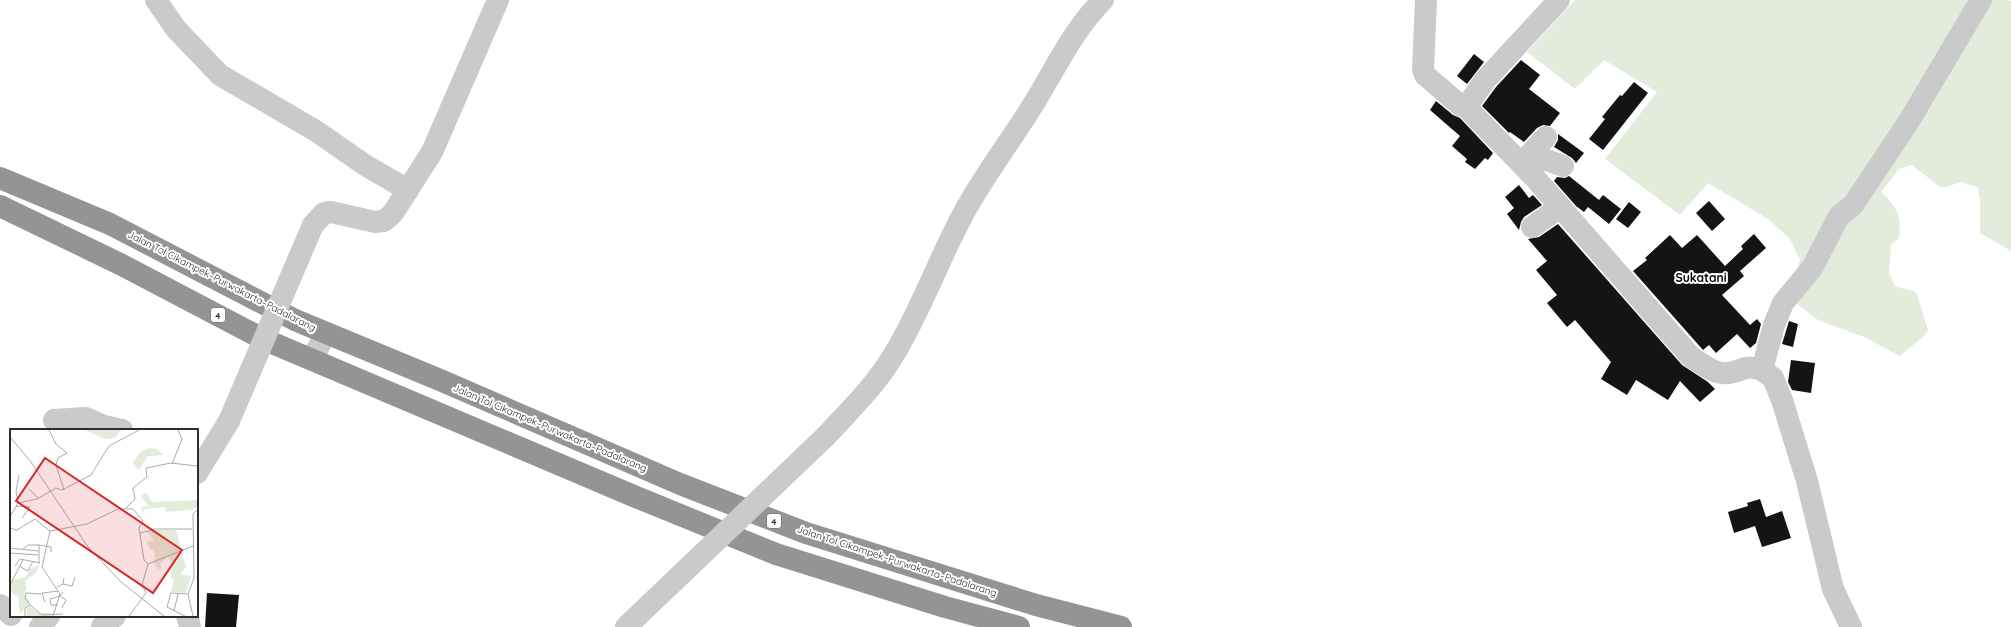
<svg xmlns="http://www.w3.org/2000/svg" width="2011" height="627" viewBox="0 0 2011 627" font-family="Quicksand,sans-serif">
<rect width="100%" height="100%" fill="#fff"/>
<path fill="#e3ebda" d="M1575,0H2009L2011,1V251L1980,233V201L1978,187L1960,182L1947,187H1940L1912,165L1899,169L1881,192C1897,206 1902,216 1899,238L1891,245L1889,273L1895,286L1916,292L1928,330L1924,336L1900,356L1864,337L1818,320L1796,303V275L1800,260L1790,239L1768,219L1708,183L1680,215L1605,159L1657,92L1604,60L1575,89L1527,52Z"/>
<g fill="#141414">
<polygon points="1474,54 1484,62 1467,84 1457,76"/>
<polygon points="1521,60 1540,75 1529,89 1560,113 1550,126 1543,125 1537,128 1524,142 1510,132 1509,133 1482,106 1496,87"/>
<polygon points="1634,82 1648,93 1603,150 1589,139 1605,119 1602,117 1620,95 1622,96"/>
<polygon points="1436,101 1453,115 1460,118 1493,153 1488,160 1485,158 1475,169 1465,162 1467,159 1452,146 1460,136 1430,110"/>
<polygon points="1558,134 1584,153 1576,163 1572,158 1554,147 1558,140"/>
<polygon points="1569,176 1599,200 1603,195 1621,209 1609,224 1588,207 1584,212 1576,206 1554,181 1557,177 1565,178"/>
<polygon points="1519,185 1529,198 1533,195 1542,205 1524,217 1521,222 1519,230 1507,214 1514,208 1505,197"/>
<polygon points="1709,201 1725,219 1712,231 1696,213"/>
<polygon points="1629,202 1641,212 1628,228 1616,219"/>
<polygon points="1558,224 1682,365 1708,382 1715,389 1700,402 1680,381 1668,400 1636,380 1627,395 1601,379 1611,362 1575,320 1567,327 1547,303 1557,295 1536,270 1547,261 1528,239 1539,237"/>
<polygon points="1754,234 1766,248 1740,271 1744,276 1722,295 1750,325 1757,319 1761,324 1756,343 1750,348 1737,334 1716,353 1709,345 1703,350 1633,271 1647,260 1645,258 1670,235 1682,248 1697,235 1725,266 1743,249 1741,246"/>
<polygon points="1789,321 1798,324 1793,347 1782,344"/>
<polygon points="1791,360 1815,363 1811,393 1792,390 1788,382"/>
<polygon points="1760,499 1766,517 1782,511 1791,538 1762,547 1755,526 1734,533 1728,512 1748,506 1747,503"/>
<polygon points="207,593 239,595 236,627 205,627"/>
</g>
<g fill="none" stroke-linecap="round" stroke-linejoin="round">
<g stroke="#cacaca" stroke-width="22">
<polyline points="156,0 176,29 220,75 316,131 365,165 408,190"/>
<path d="M1426,0L1423,70L1425,75L1461,106L1466,107L1535,178L1691,357C1702,364 1715,375 1729,373C1745,371 1741,364 1762,370"/>
<polyline points="1466,107 1486,79 1559,0"/>
<polyline points="1532,152 1544,159 1563,166"/>
<polyline points="1522,163 1546,137"/>
<polyline points="313,225 324,213 331,212 375,222 384,221 393,213 432,152 498,0"/>
<polyline points="1532,227 1560,207"/>
<polyline points="311,359 327,333"/>
<polyline points="54,420 86,418 104,426 122,430"/>
<path d="M827,435C850,410 875,386 893,356C922,309 940,255 967,207C988,170 1014,136 1036,100C1057,65 1074,29 1103,0"/>
<polyline points="197,473 229,421"/>
<polyline points="0,605 11,615"/>
<polyline points="187,616 190,627"/>
<polyline points="40,627 49,616"/>
<polyline points="102,627 115,616"/>
<polyline points="1851,627 1833,589 1807,481 1782,400 1773,378 1762,370 1774,325 1783,303 1812,268 1839,216 1853,205 1909,121 1981,0"/>
</g>
<g stroke="#949494" stroke-width="22">
<polyline points="0,178 110,224 295,320 440,380 680,484 806,533 1036,605 1121,627"/>
<polyline points="0,206 122,265 263,339 636,497 776,554 945,607 1019,627"/>
</g>
<g stroke="#cacaca" stroke-width="22">
<polyline points="229,421 313,225"/>
<polyline points="626,627 827,435"/>
</g>
</g>
<g text-anchor="middle" dominant-baseline="central" stroke-width="4" stroke-linejoin="round" paint-order="stroke">
<g fill="#fff" stroke="#6c6c6c" stroke-width="1">
<rect x="211" y="308" width="14" height="14" rx="3"/>
<rect x="767" y="514" width="14" height="14" rx="3"/>
</g>
<g font-size="9" font-weight="bold" fill="#2d2d2d">
<text x="218" y="315">4</text>
<text x="774" y="521">4</text>
</g>
<g font-size="10" fill="#2d2d2d" stroke="#fff">
<text transform="translate(222 281) rotate(27)">Jalan Tol Cikampek–Purwakarta–Padalarang</text>
<text transform="translate(550 428) rotate(23)">Jalan Tol Cikampek–Purwakarta–Padalarang</text>
<text transform="translate(897 561) rotate(18)">Jalan Tol Cikampek–Purwakarta–Padalarang</text>
</g>
<g font-size="12" font-weight="bold" fill="#000" stroke="#fff">
<text x="1701" y="277">Sukatani</text>
</g>
</g>
<g transform="translate(10 429)">
<rect width="188" height="188" fill="#fff"/>
<path d="M75,1H115L110,2L105,9L95,10ZM139,19L146,20L154,26L138,27L129,41L123,34L130,23ZM136,64L142,73L188,71L187,78L181,81L156,83L155,78L144,79L135,80L132,84L131,78L139,77L132,69L131,66ZM145,101H166L176,138L170,145L181,147L176,164L161,163L164,150L161,149V132L158,128L151,134V140H148L144,134L145,125L143,120L140,121L137,113L144,111L137,103ZM29,136L26,144L15,152L17,159L14,166L20,173L10,185L8,167L4,166L0,159L3,151L16,148L20,140ZM19,177L29,184H43L41,187H17V179Z" fill="#e3ebda"/>
<path fill="none" stroke="#ababab" stroke-width="1" d="M39,1L46,15L57,24L48,29L46,36L54,61M0,8L21,33L78,118L111,153L154,187M162,35L172,10L168,1M19,60L28,69M8,74L6,62L9,46M6,77L20,78L12,89M116,79L125,70L123,59L137,48L136,39L161,34L187,37L188,33M0,88L8,74L27,70L46,59L52,61L81,46L99,17L129,1M0,99L7,101L25,90L40,102M130,104L145,100H182M0,119L28,122M13,120L18,116H29M0,124L28,126M29,134V116L41,118V123M5,137L10,130L30,134M9,137L18,142L23,132M53,155L62,157L65,148M0,156L13,131M47,158L53,155L54,149M50,167L56,171L52,179M35,173L32,164L49,162M20,176L15,169L16,164L31,165M48,176H41L40,170L50,167L53,163M164,182L168,165M15,187V179L20,176L32,186L53,185M43,187L50,165L32,138L40,102L77,95L108,80H123L133,92L129,99L134,131L138,135M119,187L136,164L132,156L138,135L183,117M175,187L157,178L161,164L178,165M183,187L178,165L184,149L183,85L188,80"/>
<path fill="#d62828" fill-opacity="0.15" stroke="#d62828" stroke-width="2" d="M35,29L172,121L143,164L6,72Z"/>
<rect width="188" height="188" fill="none" stroke="#2d2d2d" stroke-width="2"/>
</g>
</svg>
